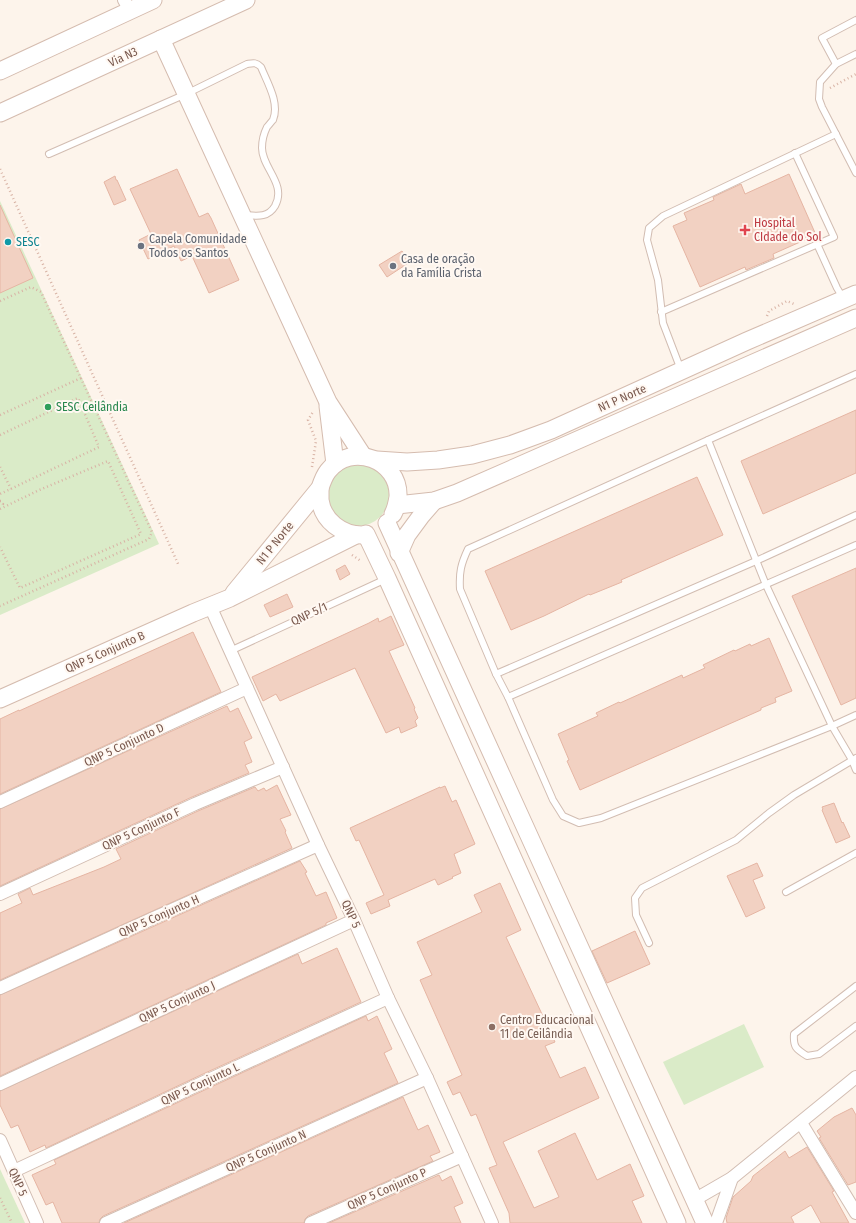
<svg xmlns="http://www.w3.org/2000/svg" width="856" height="1223" viewBox="0 0 856 1223" font-family="'Fira Sans Condensed',sans-serif">
<rect width="100%" height="100%" fill="#fdf4eb"/>
<g fill="#daebc8">
<polygon points="0,201 159,544 0,615"/>
<circle cx="358" cy="495" r="31"/>
<polygon points="744,1024 764,1067 684,1105 663,1062"/>
<polygon points="0,1169 25,1223 0,1223"/>
</g>
<g fill="#f2d1c2" stroke="#e5b5a3">
<polygon points="177,169 199,217 208,213 211,218 239,280 209,293 192,256 181,261 174,246 148,259 139,240 151,234 130,189"/>
<polygon points="789,174 816,235 773,254 774,258 746,270 745,267 700,287 673,226 687,220 684,213 714,200 713,197 741,184 745,194"/>
<polygon points="115,176 116,180 117,180 126,200 114,205 104,182"/>
<polygon points="0,205 33,278 0,293"/>
<polygon points="402,251 410,262 387,277 379,265"/>
<polygon points="856,410 856,473 763,514 741,461"/>
<polygon points="697,477 723,535 621,580 622,582 590,595 589,594 544,616 511,630 485,571"/>
<polygon points="345,565 350,574 340,580 336,570"/>
<polygon points="856,568 856,698 841,705 792,596"/>
<polygon points="287,594 293,607 270,617 264,605"/>
<polygon points="391,616 404,645 389,651 415,708 414,709 418,718 415,721 417,726 401,733 399,727 386,733 355,668 280,701 276,694 263,701 252,677 369,623 378,618 379,622"/>
<polygon points="193,632 221,692 0,794 0,719 19,710 19,711"/>
<polygon points="769,638 792,691 775,698 776,702 761,708 761,710 711,732 580,790 567,761 569,760 558,734 598,716 596,713 619,702 620,703 682,675 683,678 705,668 703,665 734,650 735,651 750,644 751,646"/>
<polygon points="227,706 230,712 238,708 252,738 244,742 252,762 245,765 249,773 192,797 0,886 0,809"/>
<polygon points="277,785 291,815 280,819 286,831 285,832 292,848 0,980 0,913 22,903 18,894 30,888 33,895 104,867 121,859 116,849 198,811 255,787 258,791 264,788 266,791"/>
<polygon points="445,786 452,802 456,800 475,844 454,854 461,873 452,877 453,878 438,885 435,879 388,900 390,906 371,914 366,903 384,895 359,840 356,841 350,828 440,787 440,788"/>
<polygon points="834,803 842,823 843,822 850,837 836,843 822,810 823,809 822,807"/>
<polygon points="300,861 307,872 305,873 316,896 326,892 337,918 326,923 326,925 0,1076 0,995"/>
<polygon points="757,863 763,876 753,880 765,908 746,917 727,876"/>
<polygon points="500,883 521,930 506,937 555,1042 545,1046 560,1078 585,1067 599,1098 503,1142 534,1208 559,1197 538,1151 575,1133 597,1180 630,1164 644,1196 632,1201 642,1223 510,1223 509,1213 489,1168 497,1165 476,1114 471,1116 460,1092 453,1095 447,1082 462,1075 420,980 432,975 417,942 482,912 474,895"/>
<polygon points="635,931 650,964 607,983 592,951"/>
<polygon points="337,948 361,1002 203,1074 46,1148 45,1145 30,1152 18,1125 11,1128 0,1105 0,1091 298,954 302,964"/>
<polygon points="366,1016 368,1021 377,1016 392,1049 384,1053 398,1083 103,1216 100,1219 99,1223 62,1223 53,1202 46,1205 32,1175 56,1164 54,1160 209,1088"/>
<polygon points="403,1097 418,1130 428,1125 440,1152 430,1156 433,1161 308,1216 305,1219 304,1223 124,1223"/>
<polygon points="852,1108 856,1115 856,1182 848,1185 819,1138 821,1137 817,1131 834,1117"/>
<polygon points="807,1147 834,1191 832,1192 849,1223 821,1223 811,1205 791,1217 794,1223 727,1223 726,1218 733,1197 751,1181 753,1176 785,1151 789,1158"/>
<polygon points="439,1175 442,1181 451,1176 463,1203 454,1207 461,1223 329,1223"/>
</g>
<g fill="none" stroke-linecap="round" stroke-linejoin="round">
<defs>
<g id="lane">
<polyline points="856,54 836,64 820,82 819,99 822,107 856,173"/>
<polyline points="836,64 822,38 856,20"/>
<path d="M49,154L186,94L247,64C253,63 256,62 261,67C267,82 280,103 273,120C271,122 269,125 267,127C264,133 262,141 262,148C262,168 287,184 275,206C268,218 257,216 245,215"/>
<polyline points="817,244 837,288 843,298"/>
<polyline points="661,312 834,237 795,153"/>
<polyline points="681,370 663,323 658,280 647,240 649,228 663,216 836,134"/>
<path d="M856,374L708,440L468,549C461,564 459,572 460,589L496,674L508,697L553,800L563,816L579,823L601,818L832,726L856,715"/>
<polyline points="708,440 766,585 832,726 852,760 856,770"/>
<polyline points="230,651 386,579"/>
<polyline points="496,674 756,561 856,515"/>
<polyline points="508,697 856,545"/>
<polyline points="786,892 856,853"/>
<polyline points="649,943 636,915 635,898 642,888 736,840 769,813 794,795 856,758"/>
<path d="M856,986L794,1034C793,1047 796,1049 807,1056L819,1054L856,1026"/>
</g>
<g id="street">
<polyline points="124,0 130,11"/>
<polyline points="210,606 318,845 354,920 388,998 427,1078 492,1223"/>
<polyline points="0,802 247,688"/>
<polyline points="0,894 195,804 283,767"/>
<polyline points="0,988 156,917 318,845"/>
<polyline points="0,1084 354,920"/>
<polyline points="801,1123 856,1213"/>
<polyline points="0,1140 37,1223"/>
<polyline points="14,1171 206,1081 388,998"/>
<polyline points="694,1200 732,1178 856,1077"/>
<polyline points="106,1223 427,1078"/>
<polyline points="311,1223 462,1156"/>
<polyline points="716,1223 732,1178"/>
</g>
<g id="secondary">
<polyline points="161,39 328,402 363,456"/>
<polyline points="0,71 153,0"/>
<polyline points="0,113 246,0"/>
<polyline points="328,406 335,464"/>
<polyline points="377,460 407,462 438,460 472,455 510,445 551,430 747,341 856,294"/>
<path d="M320,488C320,492 320,496 320,500C323,521 342,535 362,535"/>
<polyline points="397,505 434,501 457,493 856,318"/>
<polyline points="387,523 705,1223"/>
<polyline points="366,534 387,578 677,1223"/>
<polyline points="399,553 407,535 421,516 434,501"/>
<path d="M234,593L320,488C322,482 324,476 328,471C351,441 400,460 398,497C397,503 396,509 393,514"/>
<polyline points="0,699 193,613 230,598 356,535"/>
</g>
</defs>
<use href="#lane" stroke="#d2bdb2" stroke-width="8"/>
<use href="#street" stroke="#d2bdb2" stroke-width="14"/>
<use href="#secondary" stroke="#d5bcaf" stroke-width="19"/>
<g stroke="#d8b3a5" stroke-width="2.5" stroke-dasharray="1 3" stroke-linecap="butt">
<polyline points="830,88 856,74"/>
<polyline points="0,169 179,566"/>
<polyline points="0,301 31,287 41,292 152,532 149,539 0,606"/>
<polyline points="767,316 769,311 787,301 794,304"/>
<polyline points="0,415 81,378"/>
<polyline points="0,435 78,398 99,447 0,494"/>
<polyline points="0,467 11,489"/>
<polyline points="312,467 316,441 308,420 313,412"/>
<polyline points="0,501 1,501 3,504 0,505"/>
<polyline points="0,509 37,491 108,461 141,534 20,588 0,547"/>
<polyline points="352,555 361,561"/>
<polyline points="0,1198 12,1223"/>
</g>
<use href="#lane" stroke="#fff" stroke-width="6"/>
<use href="#street" stroke="#fff" stroke-width="12"/>
<use href="#secondary" stroke="#fff" stroke-width="17"/>
</g>
<path fill="#e0444e" stroke="#fff8f2" stroke-width="1.5" d="M743 224h4v4h4v4h-4v4h-4v-4h-4v-4h4z"/>
<circle fill="#0f9aa8" stroke="#fff8f2" stroke-width="1.5" cx="8" cy="242" r="4"/>
<g fill="#6b7280" stroke="#fff8f2" stroke-width="1.5">
<circle cx="141" cy="246" r="4"/>
<circle cx="393" cy="266" r="4"/>
</g>
<circle fill="#2e9e5b" stroke="#fff8f2" stroke-width="1.5" cx="48" cy="407" r="4"/>
<circle fill="#8d6e63" stroke="#fff8f2" stroke-width="1.5" cx="492" cy="1027" r="4"/>
<g text-anchor="middle" dominant-baseline="central" stroke-width="4" stroke-linejoin="round" paint-order="stroke">
<g font-size="12" fill="#79584d" stroke="#fff8f2">
<text transform="translate(123 57) rotate(-25)">Via N3</text>
<text transform="translate(622 398) rotate(-24)">N1 P Norte</text>
<text transform="translate(275 543) rotate(-51)">N1 P Norte</text>
<text transform="translate(309 614) rotate(-25)">QNP 5/1</text>
<text transform="translate(105 652) rotate(-24)">QNP 5 Conjunto B</text>
<text transform="translate(124 745) rotate(-25)">QNP 5 Conjunto D</text>
<text transform="translate(141 829) rotate(-25)">QNP 5 Conjunto F</text>
<text transform="translate(351 914) rotate(65)">QNP 5</text>
<text transform="translate(159 916) rotate(-24)">QNP 5 Conjunto H</text>
<text transform="translate(177 1002) rotate(-25)">QNP 5 Conjunto J</text>
<text transform="translate(200 1084) rotate(-25)">QNP 5 Conjunto L</text>
<text transform="translate(266 1151) rotate(-24)">QNP 5 Conjunto N</text>
<text transform="translate(18 1182) rotate(66)">QNP 5</text>
<text transform="translate(387 1189) rotate(-24)">QNP 5 Conjunto P</text>
</g>
<g font-size="12" fill="#be3a42" stroke="#fff8f2" text-anchor="start">
<text x="754" y="223">Hospital<tspan x="754" dy="14">CIdade do Sol</tspan></text>
</g>
<g font-size="12" fill="#5b616d" stroke="#fff8f2" text-anchor="start">
<text x="149" y="239">Capela Comunidade<tspan x="149" dy="14">Todos os Santos</tspan></text>
<text x="401" y="259">Casa de oração<tspan x="401" dy="14">da Família Crista</tspan></text>
</g>
<g font-size="12" fill="#0d838f" stroke="#fff8f2" text-anchor="start">
<text x="16" y="242">SESC</text>
</g>
<g font-size="12" fill="#27864d" stroke="#fff8f2" text-anchor="start">
<text x="56" y="407">SESC Ceilândia</text>
</g>
<g font-size="12" fill="#785e54" stroke="#fff8f2" text-anchor="start">
<text x="500" y="1020">Centro Educacional<tspan x="500" dy="14">11 de Ceilândia</tspan></text>
</g>
</g>
</svg>
